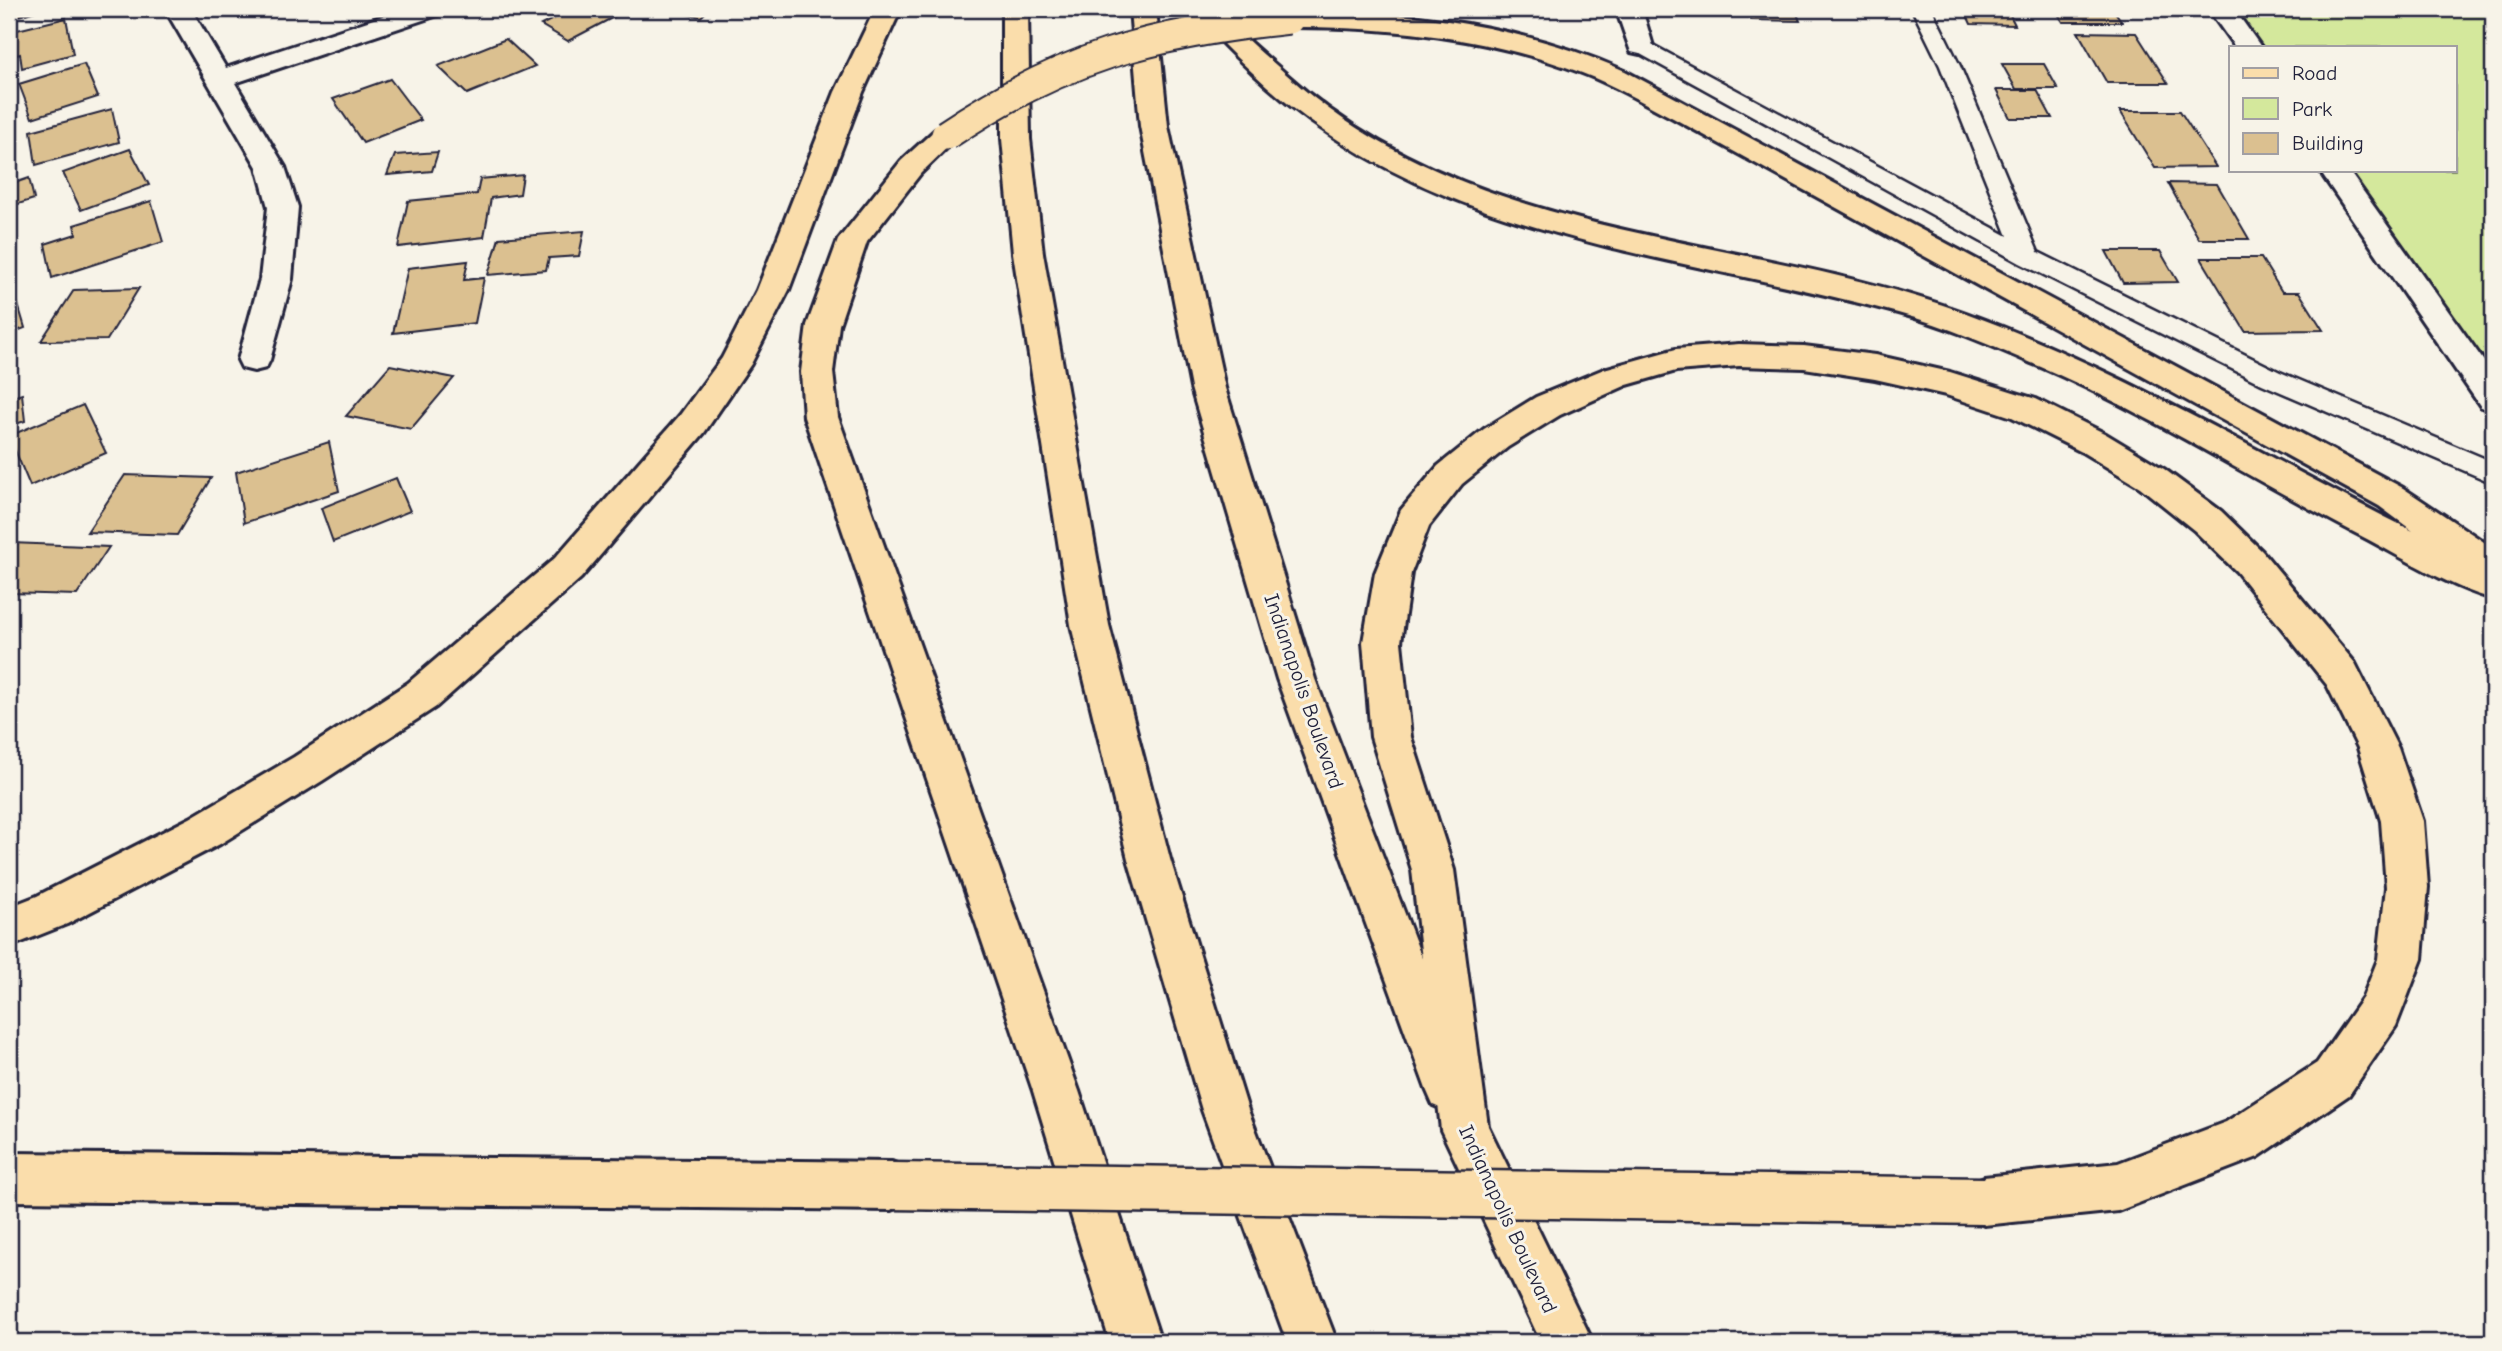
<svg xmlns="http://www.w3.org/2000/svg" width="2502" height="1351" viewBox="0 0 2502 1351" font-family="'Comic Neue',sans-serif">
<rect width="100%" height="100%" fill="#f7f3e8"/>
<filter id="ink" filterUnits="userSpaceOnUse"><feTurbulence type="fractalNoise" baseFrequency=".0143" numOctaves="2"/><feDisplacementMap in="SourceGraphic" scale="14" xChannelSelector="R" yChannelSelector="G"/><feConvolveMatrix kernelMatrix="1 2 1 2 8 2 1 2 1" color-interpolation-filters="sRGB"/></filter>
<g filter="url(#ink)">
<polygon fill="#d4e89c" stroke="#7b856c" stroke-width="2" points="2234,9 2493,9 2493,372 2349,170 2455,170 2455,47 2262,47"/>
<g fill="#dbc090" stroke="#22223b" stroke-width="2">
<polygon points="9,9 42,9 9,19"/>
<polygon points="573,9 629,9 568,41 541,25"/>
<polygon points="661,9 709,9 701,17"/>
<polygon points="1747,9 1795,9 1800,21 1751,20"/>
<polygon points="1964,9 2007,9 2015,25 1971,24"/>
<polygon points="2055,9 2113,9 2122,22 2063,22"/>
<polygon points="66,18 73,54 22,68 20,54 9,57 9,32"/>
<polygon points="2078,32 2136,33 2168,83 2107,83"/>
<polygon points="506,39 535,66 467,94 438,66"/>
<polygon points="84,64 98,97 32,118 19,84"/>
<polygon points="2002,64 2044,64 2058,89 2016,89"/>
<polygon points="390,79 421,120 363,143 333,99"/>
<polygon points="1996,90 2037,90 2052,118 2010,118"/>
<polygon points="112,109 119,142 36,165 31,131"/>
<polygon points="2120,111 2180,111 2216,167 2155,168"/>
<polygon points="130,149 149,185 81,210 63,173"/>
<polygon points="438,152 432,171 387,175 395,155"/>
<polygon points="523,175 520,194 491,198 484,237 398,247 408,201 477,194 480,179"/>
<polygon points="29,178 34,199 9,207 9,185"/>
<polygon points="2168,183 2217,184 2249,239 2199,239"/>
<polygon points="151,201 163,242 52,278 45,244 76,234 74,225"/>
<polygon points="584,231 579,256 549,258 546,270 488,275 499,238"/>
<polygon points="2106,251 2160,251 2178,282 2123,283"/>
<polygon points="2201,258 2261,258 2282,292 2299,292 2323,330 2245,331"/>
<polygon points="468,261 464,280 484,278 475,323 393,333 408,268"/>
<polygon points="139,288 107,340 41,341 74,290"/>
<polygon points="17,301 25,328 9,334 9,304"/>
<polygon points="390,365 454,378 411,429 346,416"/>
<polygon points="22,394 25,421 9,426 9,398"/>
<polygon points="83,405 106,453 30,486 9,436"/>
<polygon points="329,442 339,491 244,523 236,472"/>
<polygon points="125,475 211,478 177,535 87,532"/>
<polygon points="396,478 410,511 333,542 321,508"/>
<polygon points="11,543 109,547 77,595 9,593 9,547"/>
</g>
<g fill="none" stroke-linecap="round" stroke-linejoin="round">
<defs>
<polygon id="lane" points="1912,9 1932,9 1960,66 2038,252 2280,372 2493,462 2493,483 2262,384 2020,263 1633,50 1630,46 1633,42 1647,42 2008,236 1940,66"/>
<g id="street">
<polygon points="165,9 191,9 226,68 404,9 442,9 438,15 235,83 285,167 298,207 292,279 270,360 266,368 254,371 242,368 238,360 260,279 268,207 257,167"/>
<polygon points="1616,9 1642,9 1653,46 1649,52 1640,54 1631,52"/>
<polygon points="2208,9 2234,9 2261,47 2235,47"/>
<polygon points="2319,170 2348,170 2493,374 2493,411 2481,407"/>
</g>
<g id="primary">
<polygon points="1002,9 1028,9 1030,139 1043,253 1109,625 1170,859 1248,1110 1337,1342 1287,1342 1202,1110 1128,859 1071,625 1013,253 1002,139"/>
<polygon points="1130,9 1156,9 1168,126 1225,388 1315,679 1472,1089 1465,1105 1449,1112 1433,1105 1426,1089 1277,679 1191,388 1140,126"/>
</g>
<g id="highway">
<polygon points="875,9 901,9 863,92 789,290 751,364 704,433 581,578 436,707 322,781 220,844 67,924 9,947 9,907 37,896 190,818 294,757 408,683 555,558 680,415 722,358 757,290 835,92"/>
<path d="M1194,9H1220C1236,33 1264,54 1286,74C1474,245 1739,231 1966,313C2123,370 2264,457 2413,531L2379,506L1673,118C1643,103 1614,85 1582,73C1488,37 1389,27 1289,27L1280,25L1276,19L1280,13C1302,8 1327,11 1349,12C1442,15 1539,33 1625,71L2403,488L2487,544L2492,554L2485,565L2493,568V599C2451,587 2408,561 2369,540C2259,484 2154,416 2041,367C1994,347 1947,326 1898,313C1675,252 1429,242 1253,73C1232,53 1210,33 1194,9Z"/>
<polygon points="946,126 956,129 960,135 921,173 867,242 839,325 833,372 838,417 1079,1091 1161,1342 1110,1342 1033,1091 804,417 801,372 807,325 838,240 901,161 936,129"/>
<polygon points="1739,344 1804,346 1875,355 1950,372 2036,399 2106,434 2164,469 2221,511 2262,551 2355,663 2398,748 2423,821 2428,887 2422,959 2396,1026 2349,1095 2258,1157 2118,1211 1984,1225 1967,1218 1960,1201 1967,1184 1984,1177 2118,1163 2226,1122 2317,1063 2363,997 2378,959 2386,887 2381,821 2358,748 2327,685 2236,571 2195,531 2140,487 2082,452 2012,417 1946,395 1875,379 1804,368 1739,366 1676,371 1627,385 1560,415 1508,447 1462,484 1429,526 1411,573 1401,642 1411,737 1454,870 1488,1126 1593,1342 1541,1342 1441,1130 1412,870 1371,737 1363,642 1375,573 1401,510 1438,466 1484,429 1536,397 1604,369 1676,349"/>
<polygon points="9,1153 892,1162 909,1169 916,1186 909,1203 892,1210 9,1201"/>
</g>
</defs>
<use href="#lane" stroke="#22223b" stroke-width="5"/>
<use href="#street" stroke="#22223b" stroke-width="6"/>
<use href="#primary" stroke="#22223b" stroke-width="6"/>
<use href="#highway" stroke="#22223b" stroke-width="6"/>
<use href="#lane" fill="#f7f3e8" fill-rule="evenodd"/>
<use href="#street" fill="#f7f3e8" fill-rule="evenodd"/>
<use href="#primary" fill="#faddab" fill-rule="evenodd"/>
<use href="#highway" fill="#faddab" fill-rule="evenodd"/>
<defs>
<path id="highway-bridge-far1" d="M946,135C1062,57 1151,34 1289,19"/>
<polyline id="highway-bridge" points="892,1186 1984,1201"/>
</defs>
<use href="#highway-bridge-far1" stroke="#22223b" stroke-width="33" stroke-linecap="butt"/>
<use href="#highway-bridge" stroke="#22223b" stroke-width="51" stroke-linecap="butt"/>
<use href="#highway-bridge-far1" stroke="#faddab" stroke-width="29"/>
<use href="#highway-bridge" stroke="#faddab" stroke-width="46"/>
</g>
</g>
<g text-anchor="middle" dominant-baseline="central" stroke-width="6" stroke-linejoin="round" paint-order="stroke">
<g font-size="21" fill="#22223b" stroke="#f7f3e8">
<text transform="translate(1304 691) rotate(71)">Indianapolis Boulevard</text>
<text transform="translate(1508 1219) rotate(65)">Indianapolis Boulevard</text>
</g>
</g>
<rect width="2502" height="1351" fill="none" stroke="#f7f3e8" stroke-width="35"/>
<rect x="18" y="18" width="2467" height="1316" fill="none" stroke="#22223b" stroke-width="2.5" filter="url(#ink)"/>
<rect x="2229" y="46" width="228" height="126" fill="#f7f3e8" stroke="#a29fa3" stroke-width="2"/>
<rect x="2243" y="68" width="35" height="10" fill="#faddab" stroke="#a29fa3" stroke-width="2"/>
<text x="2292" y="80" font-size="21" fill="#22223b">Road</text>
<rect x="2243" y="98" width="35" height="21" fill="#d4e89c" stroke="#a29fa3" stroke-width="2"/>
<text x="2292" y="116" font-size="21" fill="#22223b">Park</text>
<rect x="2243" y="133" width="35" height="21" fill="#dbc090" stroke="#a29fa3" stroke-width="2"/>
<text x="2292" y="150" font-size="21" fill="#22223b">Building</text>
</svg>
